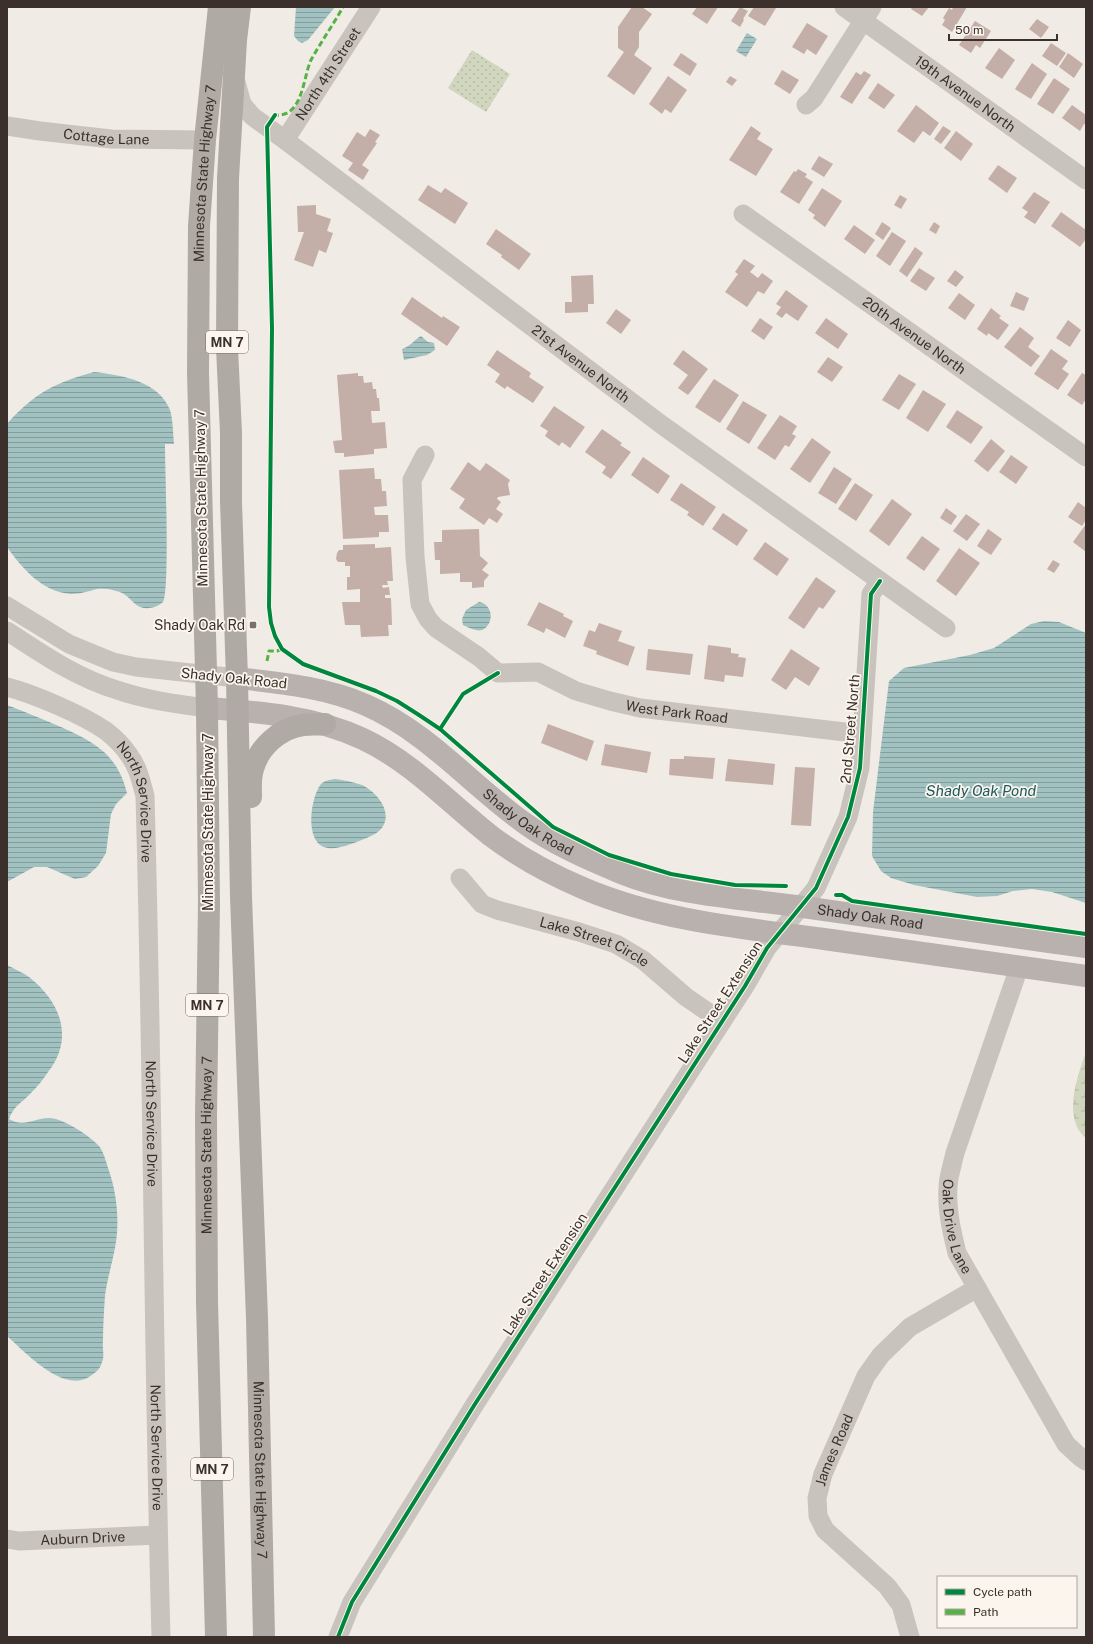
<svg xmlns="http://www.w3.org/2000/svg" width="1093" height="1644" viewBox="0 0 1093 1644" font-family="'Public Sans',sans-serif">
<defs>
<pattern id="grass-dots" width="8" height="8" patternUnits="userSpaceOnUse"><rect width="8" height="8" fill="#d1d6bf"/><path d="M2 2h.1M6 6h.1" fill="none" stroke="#b4b8a4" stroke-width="1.8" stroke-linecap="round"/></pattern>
<pattern id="wetland-marsh" width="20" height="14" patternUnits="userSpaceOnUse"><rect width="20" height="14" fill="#d1d6bf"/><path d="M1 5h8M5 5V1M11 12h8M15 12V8" fill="none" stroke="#b4b8a4"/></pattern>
<pattern id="water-rules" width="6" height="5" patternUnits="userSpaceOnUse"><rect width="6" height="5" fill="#a1c2c1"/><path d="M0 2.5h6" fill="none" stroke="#849e9d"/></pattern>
</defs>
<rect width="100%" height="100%" fill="#f0ebe5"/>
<polygon fill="url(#grass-dots)" points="472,50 510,74 486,112 448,88"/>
<path fill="url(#wetland-marsh)" d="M1086,1052V1138C1062,1119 1077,1077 1086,1052Z"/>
<g fill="url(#water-rules)">
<polygon points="296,7 335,7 308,40 302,43 298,41 294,36"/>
<polygon points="747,33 757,39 746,57 736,51"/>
<path d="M421,336L428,342L434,343L435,350L427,355L404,360L402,349C411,346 414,340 421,336Z"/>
<path d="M94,372C121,375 159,381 170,410C173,419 173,434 174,444H165C165,466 170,590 163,602C160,605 153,608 149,608C137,610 133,600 124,594C117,590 105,588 97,589C89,591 80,594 71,594C42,592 22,568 7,547V424C33,394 56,382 94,372Z"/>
<path d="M479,602C493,604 495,624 482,630C477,632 467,627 463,625L462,619L466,610Z"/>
<polygon points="1044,621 1059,622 1086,633 1086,903 1052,892 1032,889 1013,891 997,896 977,897 914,885 891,878 881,871 872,856 873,812 889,681 904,668 970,655 994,648 1031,624"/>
<path d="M7,705C25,712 43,719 61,727C96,743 117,754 127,793L116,804L111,814L106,853L98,866L86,877L75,879L47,867H34L7,882Z"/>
<path d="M335,779C344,780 353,782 362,785C384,796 399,825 369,837C359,841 339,850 328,848C304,845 310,798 321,784C325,780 330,780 335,779Z"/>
<path d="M7,965C14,969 22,972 29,977C60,1001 75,1038 48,1072C43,1080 37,1087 30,1094C21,1104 15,1104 9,1119C24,1128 34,1118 49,1118C63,1118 90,1136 99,1146C103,1151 106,1161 108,1168C117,1192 120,1223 115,1248C112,1264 107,1280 105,1296C104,1311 103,1326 103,1341C102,1348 105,1356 102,1362C100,1370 95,1373 89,1377C62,1393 25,1352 7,1336Z"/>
</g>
<g fill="#c3afa7">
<polygon points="632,7 642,7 652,14 639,32 639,47 634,55 652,68 634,95 607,76 624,52 618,48 618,27"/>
<polygon points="697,7 718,7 707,24 692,14"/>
<polygon points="740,7 748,11 743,19 744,20 740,27 731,21"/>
<polygon points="754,7 775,7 776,8 765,26 748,16"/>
<polygon points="912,7 929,7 922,16 911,9"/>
<polygon points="953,7 967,7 952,32 942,25 945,20 943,18 949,8 952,10"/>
<polygon points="1037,19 1049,27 1041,38 1029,29"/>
<polygon points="975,21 991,31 980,48 976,45 971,53 959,45"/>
<polygon points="807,23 828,36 816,55 807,49 804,54 792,47"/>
<polygon points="1051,43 1066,53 1057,66 1042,56"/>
<polygon points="999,48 1015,60 1002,79 985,68"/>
<polygon points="681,53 697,64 690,76 673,65"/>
<polygon points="1068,53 1083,64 1074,78 1059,67"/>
<polygon points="1032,63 1047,74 1031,99 1015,89"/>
<polygon points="782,70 799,80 790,94 774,84"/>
<polygon points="864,71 871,75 852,104 840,97 856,72 861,75"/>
<polygon points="668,76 687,90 671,113 665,109 662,114 649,104"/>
<polygon points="730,76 737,80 732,86 726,82"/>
<polygon points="1054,78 1070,89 1053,114 1037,104"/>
<polygon points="878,83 895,95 884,109 868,98"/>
<polygon points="916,105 939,123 930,136 923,131 914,143 897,131"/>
<polygon points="1072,105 1086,115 1086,125 1084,124 1080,131 1062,118"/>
<polygon points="751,126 761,133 757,139 773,149 756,176 729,160"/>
<polygon points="943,126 951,131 941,144 934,139"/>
<polygon points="370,129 380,135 375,142 377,143 362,165 369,170 363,180 348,170 353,163 342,156 357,132 365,137"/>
<polygon points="956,131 973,144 961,161 944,148"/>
<polygon points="819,156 833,164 824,177 811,169"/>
<polygon points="998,165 1017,178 1007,193 988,179"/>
<polygon points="798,169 807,174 805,177 813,182 799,204 780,192 794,171 796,172"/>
<polygon points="428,185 441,193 445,188 468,203 455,224 418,200"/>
<polygon points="822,188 842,201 825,227 813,218 815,215 808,210"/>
<polygon points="1034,192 1050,202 1035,224 1024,217 1028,212 1022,208"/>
<polygon points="900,195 907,199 901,209 894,205"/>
<polygon points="316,205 316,214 331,219 327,231 333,233 326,253 319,250 313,267 294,260 304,232 298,232 297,206"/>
<polygon points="1061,212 1086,230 1086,239 1080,247 1051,226"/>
<polygon points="882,222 891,228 883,240 875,234"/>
<polygon points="934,222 940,226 936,234 929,230"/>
<polygon points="854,225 875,240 865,254 844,239"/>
<polygon points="496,229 531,254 519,270 501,257 502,255 486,244"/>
<polygon points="892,232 906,241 890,266 876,256"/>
<polygon points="915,247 923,253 907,277 899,271"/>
<polygon points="744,259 755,266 750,272 758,278 762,273 773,281 764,294 758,291 747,307 725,292 738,274 735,272"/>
<polygon points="919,268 935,278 926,291 910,281"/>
<polygon points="955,270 964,277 956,287 947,281"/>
<polygon points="593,275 594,304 588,304 588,312 565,313 565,302 572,302 571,276"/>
<polygon points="786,290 808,306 798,321 786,313 782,318 776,314 781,307 776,304"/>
<polygon points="1016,292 1029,298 1024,311 1010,306"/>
<polygon points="959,293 975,305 965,320 948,308"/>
<polygon points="412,297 442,318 443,316 460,327 447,346 401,314"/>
<polygon points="991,308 1001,316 999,318 1009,325 998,340 988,333 987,336 977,329"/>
<polygon points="616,309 631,320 621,334 606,323"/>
<polygon points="760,318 773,327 764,340 751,331"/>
<polygon points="826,318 848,334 838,349 815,333"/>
<polygon points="1068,320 1081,330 1070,347 1056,338"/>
<polygon points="1020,327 1034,338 1028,347 1040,356 1031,367 1004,347"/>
<polygon points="1051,349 1068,361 1062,369 1069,374 1058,390 1034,374"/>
<polygon points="497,350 531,373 529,377 544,387 533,403 507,386 505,389 495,382 500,374 487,365"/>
<polygon points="683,350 708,369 688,395 678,388 688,375 673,364"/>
<polygon points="828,357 843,367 832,382 817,372"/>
<polygon points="358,373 358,376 363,376 364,383 372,382 373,389 376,389 377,398 379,398 380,411 371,411 372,423 385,422 387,448 374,449 374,454 344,457 344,453 335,453 333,441 342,440 337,375"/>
<polygon points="1082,373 1086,375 1086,399 1082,405 1067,395"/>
<polygon points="899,374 916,384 899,410 882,400"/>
<polygon points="714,379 739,395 720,423 695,407"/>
<polygon points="923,390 946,404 928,432 906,418"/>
<polygon points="743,401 767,415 749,444 726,429"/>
<polygon points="554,406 585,427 570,448 562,442 559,446 545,436 548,431 540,426"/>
<polygon points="957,410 983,427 971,444 946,427"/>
<polygon points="780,415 797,426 792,434 796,436 789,447 785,445 775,460 757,448"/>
<polygon points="602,429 622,443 620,445 631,452 611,479 602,473 606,467 585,452"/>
<polygon points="812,438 831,452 810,483 790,469"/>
<polygon points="991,439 1005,451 988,472 974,461"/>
<polygon points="1011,455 1028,467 1016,484 999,472"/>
<polygon points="643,457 670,476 658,494 631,475"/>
<polygon points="468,462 480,471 486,463 510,480 508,484 510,495 498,497 497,499 501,502 496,509 503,514 497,523 489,518 484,525 459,508 465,499 450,489"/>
<polygon points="834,467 852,479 836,504 818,493"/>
<polygon points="374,468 375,479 381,479 382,491 386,491 387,506 374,507 375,515 388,515 389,532 379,532 379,537 343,539 339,470"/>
<polygon points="681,483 716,507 703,526 687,515 689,512 670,500"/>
<polygon points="855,483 873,495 856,521 838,509"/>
<polygon points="892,499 912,514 889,546 869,531"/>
<polygon points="1078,502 1086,508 1086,520 1082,526 1068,517"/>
<polygon points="946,508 957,516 951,525 940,518"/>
<polygon points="723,513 748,530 737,546 712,529"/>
<polygon points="966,514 980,524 967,541 953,531"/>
<polygon points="1086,524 1086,552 1073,542"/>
<polygon points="479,529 480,556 488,563 482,570 489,575 484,581 484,587 472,588 472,582 460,582 460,573 440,574 440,560 435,560 434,542 442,542 442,530"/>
<polygon points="988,529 1002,539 991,555 977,546"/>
<polygon points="922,536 940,549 924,571 906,558"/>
<polygon points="765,542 789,559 777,576 753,559"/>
<polygon points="375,544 375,548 391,547 393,581 387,581 388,585 382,585 383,588 389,587 390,595 385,595 385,598 391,598 392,625 388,625 389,636 361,637 360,625 345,625 342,602 360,602 360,589 347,590 347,577 350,577 350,566 345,566 345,562 338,562 336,559 337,553 339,550 343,550 343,545"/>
<polygon points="959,548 980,563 956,596 936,581"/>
<polygon points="1053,560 1060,564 1054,573 1047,569"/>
<polygon points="816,577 836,591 823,609 819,607 804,629 788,618"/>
<polygon points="539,602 564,614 563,616 573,621 565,638 546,628 544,633 527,625"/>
<polygon points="599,623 622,631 618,641 635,647 628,666 596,654 597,651 583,646 589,630 595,632"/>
<polygon points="708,645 731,648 731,653 739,654 738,657 746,658 743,677 725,675 724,682 704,679"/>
<polygon points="648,649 693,654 690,675 646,670"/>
<polygon points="791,649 820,668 809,686 795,677 786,690 771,680"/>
<polygon points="548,724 594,741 587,761 541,743"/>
<polygon points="605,744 651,752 647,773 601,765"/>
<polygon points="684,756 715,758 713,779 669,775 670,759 684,759"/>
<polygon points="728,759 775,764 773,785 725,781"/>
<polygon points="795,767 815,768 811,826 791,825"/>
</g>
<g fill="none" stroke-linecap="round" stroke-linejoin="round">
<g stroke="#c9c3be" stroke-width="19">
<path id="s1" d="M844,7L1086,180"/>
<path id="s2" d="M236,82L242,104L252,116L285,140L662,425L946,628"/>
<polyline points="806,105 814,98 872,7"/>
<path id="s3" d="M7,126L40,131L111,139L205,140"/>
<path id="s4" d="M285,140L371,7"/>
<path id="s5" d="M743,214L1086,457"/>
<path id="s6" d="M425,455L412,480L415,557L420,604L428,619L436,628L479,657L498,673L538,672L576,691L610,701L640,708L862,734"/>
<polyline points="7,606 69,644 113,662 136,667 237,678"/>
<path d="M7,631C42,654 77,678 117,690C146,700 176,704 207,708"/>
<path id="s7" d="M7,687C34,694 83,715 106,731C115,738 123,746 129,755C138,767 141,781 145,796C153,1076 153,1357 161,1637"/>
<path id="s8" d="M460,878L482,904L497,910L579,932L616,944L643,960L686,997L721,1021"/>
<path id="s9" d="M1018,966L1015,979L955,1153C953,1161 951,1169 949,1178C945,1203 951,1229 957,1253L1066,1444L1080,1457L1086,1461"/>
<path id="s10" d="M7,1539L19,1541L158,1535"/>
<polyline points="338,1637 352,1602 475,1404 745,986 767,948 816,888 848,817 860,768 871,594 880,581"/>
<path id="s11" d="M910,1637L901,1605L887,1586L825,1530L818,1516L817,1498L823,1474L866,1376L881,1355L910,1327L977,1288"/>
</g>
<g stroke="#b8b1ad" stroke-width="22">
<path id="s12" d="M237,678C280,683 325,687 366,705C429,733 469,783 523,822C553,844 587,859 621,873C675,895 738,898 796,906C892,920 989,934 1086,947"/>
<path d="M207,708C260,712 314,716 363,739C412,762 449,803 491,836C519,857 552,875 585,889C661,921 743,928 824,939C912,951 999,964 1086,976"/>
</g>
<g stroke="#afaaa4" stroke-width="22">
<path id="s13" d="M240,7L236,40L228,178L227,348L231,433V502L237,678L241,897L257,1318L264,1637"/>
<path d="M251,797C251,787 250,778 253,769C259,747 280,728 303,725C310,724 317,725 325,724"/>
<path id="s14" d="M216,1637L207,1302L206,1116L209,903L207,708L198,373L199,226L205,140L219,7"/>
</g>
<g stroke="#57b246" stroke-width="3" stroke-dasharray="6 3" stroke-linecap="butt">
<path d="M274,117L275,115C303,118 303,77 311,60C321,42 333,25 343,7"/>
<polyline points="267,661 269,651 277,651 282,649"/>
</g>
<defs>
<g id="cycleway">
<polyline points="275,115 267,127 272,328 269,607 271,623 275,636 282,649 303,664 376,691 397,701 419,715 440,729 553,827 609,855 671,874 735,885 786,886"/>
<polyline points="440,729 463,694 498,673"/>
<polyline points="836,895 842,895 852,901 1086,934"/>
<polyline points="338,1637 352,1602 475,1404 745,986 767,948 816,888 848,817 860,768 871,594 880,581"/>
</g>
</defs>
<use href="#cycleway" stroke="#fbf5ee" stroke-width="6"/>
<use href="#cycleway" stroke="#00873e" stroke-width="4"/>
</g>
<rect fill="#7a716c" stroke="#fbf5ee" stroke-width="1.5" x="249" y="621" width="8" height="8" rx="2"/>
<g text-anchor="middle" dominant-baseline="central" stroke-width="3.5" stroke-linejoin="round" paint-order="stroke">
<g fill="#fbf5ee" stroke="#756b66" stroke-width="1">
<rect x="206" y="331" width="42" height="22" rx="3"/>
<rect x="186" y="994" width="42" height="22" rx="3"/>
<rect x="191" y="1458" width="42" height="22" rx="3"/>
</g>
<g font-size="13" font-weight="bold" fill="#3b302b">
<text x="227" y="342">MN 7</text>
<text x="207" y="1005">MN 7</text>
<text x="212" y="1469">MN 7</text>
</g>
<g font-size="14" fill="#3b302b" stroke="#fbf5ee">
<text stroke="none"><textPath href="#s4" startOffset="79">North 4th Street</textPath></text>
<text stroke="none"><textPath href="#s1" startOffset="149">19th Avenue North</textPath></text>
<text stroke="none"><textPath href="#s3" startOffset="100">Cottage Lane</textPath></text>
<text stroke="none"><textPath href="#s14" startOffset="1464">Minnesota State Highway 7</textPath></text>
<text stroke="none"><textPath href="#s5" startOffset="210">20th Avenue North</textPath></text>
<text stroke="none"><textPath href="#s2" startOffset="450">21st Avenue North</textPath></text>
<text transform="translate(201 498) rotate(-91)">Minnesota State Highway 7</text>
<text transform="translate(234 678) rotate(6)">Shady Oak Road</text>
<text stroke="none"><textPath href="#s6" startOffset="444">West Park Road</textPath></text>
<text transform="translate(850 729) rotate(-85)">2nd Street North</text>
<text stroke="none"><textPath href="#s7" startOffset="190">North Service Drive</textPath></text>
<text stroke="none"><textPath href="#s12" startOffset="333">Shady Oak Road</textPath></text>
<text transform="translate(208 822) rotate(-90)">Minnesota State Highway 7</text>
<text stroke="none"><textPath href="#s12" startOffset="693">Shady Oak Road</textPath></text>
<text stroke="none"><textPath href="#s8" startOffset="153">Lake Street Circle</textPath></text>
<text transform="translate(720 1002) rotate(-57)">Lake Street Extension</text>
<text stroke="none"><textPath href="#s7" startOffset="514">North Service Drive</textPath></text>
<text stroke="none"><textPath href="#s14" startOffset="492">Minnesota State Highway 7</textPath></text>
<text stroke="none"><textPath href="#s9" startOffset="273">Oak Drive Lane</textPath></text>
<text transform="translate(545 1274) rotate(-57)">Lake Street Extension</text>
<text stroke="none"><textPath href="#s7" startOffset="838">North Service Drive</textPath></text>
<text stroke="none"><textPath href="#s11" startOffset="225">James Road</textPath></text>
<text stroke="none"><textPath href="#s13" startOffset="1464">Minnesota State Highway 7</textPath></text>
<text stroke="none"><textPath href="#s10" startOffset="76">Auburn Drive</textPath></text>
</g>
<g font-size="14" fill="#3b302b" stroke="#fbf5ee" text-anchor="end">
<text x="245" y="625">Shady Oak Rd</text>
</g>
<g font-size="15" font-style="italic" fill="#1f5a5e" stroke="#fbf5ee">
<text x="981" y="790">Shady Oak Pond</text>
</g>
</g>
<rect width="1093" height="1644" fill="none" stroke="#3b302b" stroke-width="16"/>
<rect x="937" y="1576" width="140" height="52" fill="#fbf5ee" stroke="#aea6a0"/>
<rect x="945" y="1589" width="20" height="6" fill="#00873e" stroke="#aea6a0"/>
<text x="973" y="1596" font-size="12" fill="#3b302b">Cycle path</text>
<rect x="945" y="1609" width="20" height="6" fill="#57b246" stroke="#aea6a0"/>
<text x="973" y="1616" font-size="12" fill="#3b302b">Path</text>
<path d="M949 34v6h108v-6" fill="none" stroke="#3b302b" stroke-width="2"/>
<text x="955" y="34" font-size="12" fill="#3b302b" stroke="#fbf5ee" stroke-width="3" paint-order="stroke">50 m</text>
</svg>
